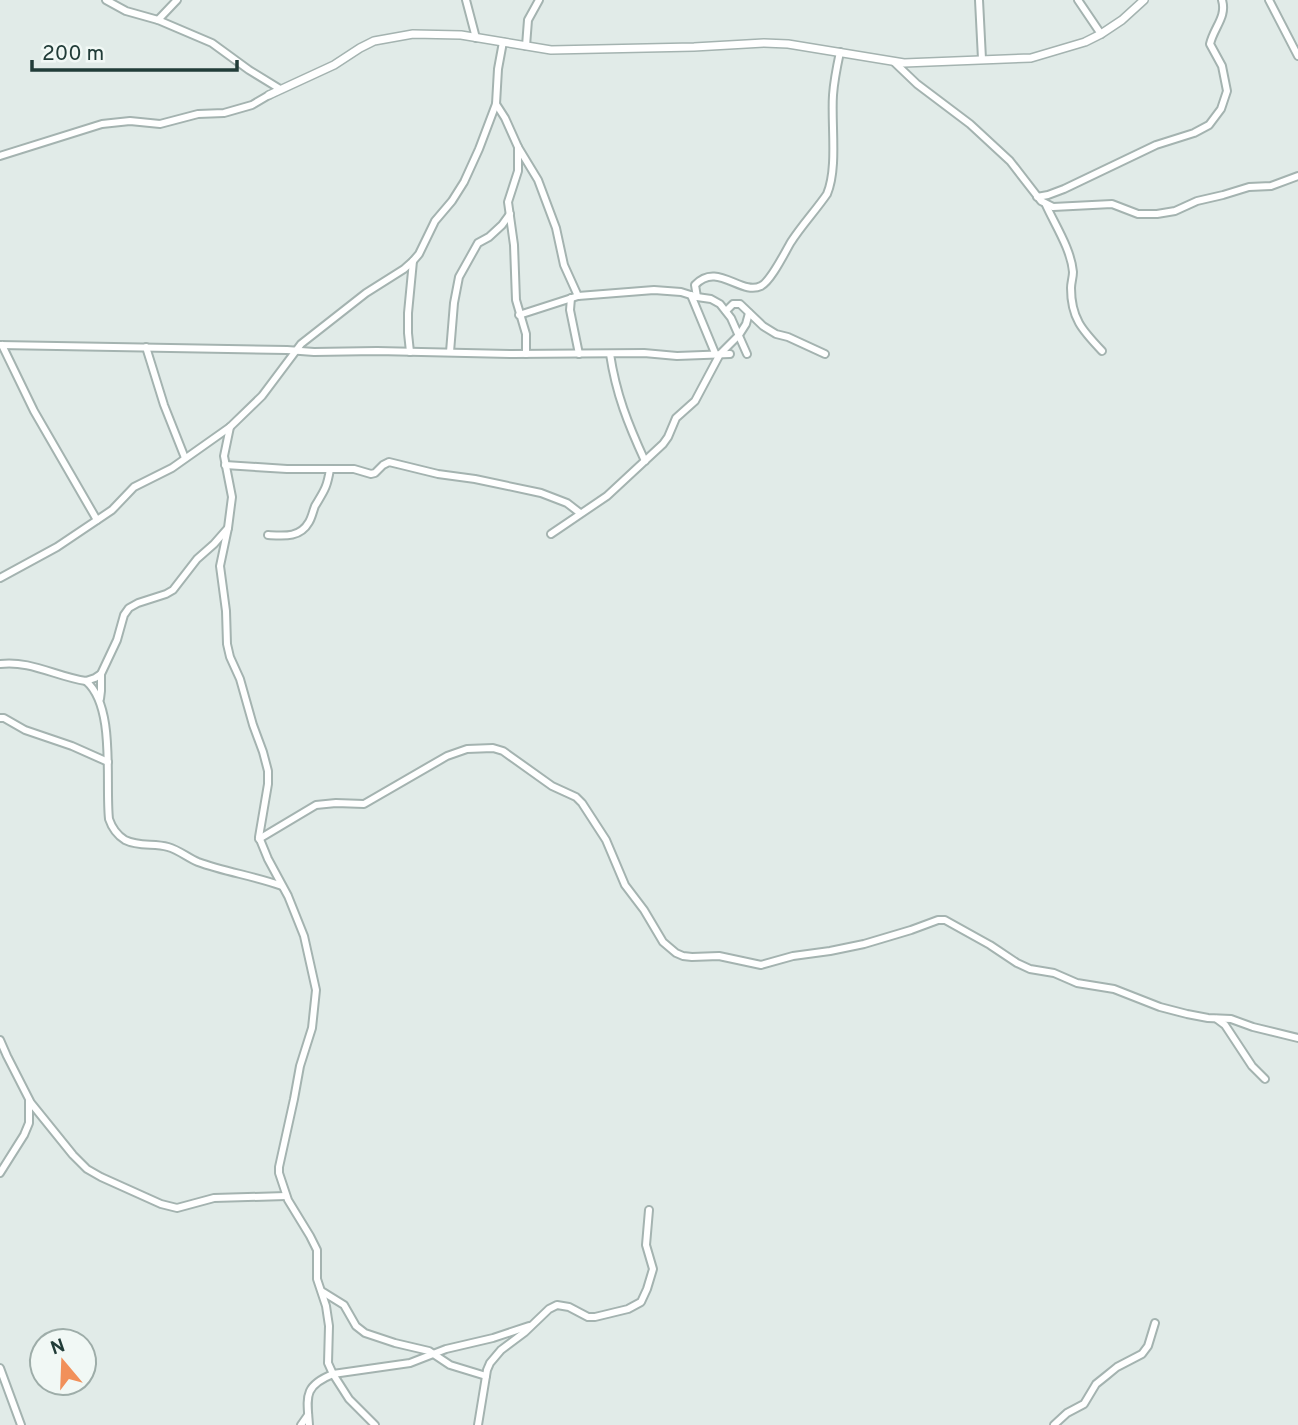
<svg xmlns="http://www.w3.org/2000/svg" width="1298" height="1425" viewBox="0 0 1298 1425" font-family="Overpass,sans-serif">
<rect width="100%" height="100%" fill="#e1ebe8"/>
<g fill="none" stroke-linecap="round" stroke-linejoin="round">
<defs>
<g id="minor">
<polyline points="106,0 126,11 158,20 212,43 249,70 280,89"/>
<polyline points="466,0 476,38"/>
<polyline points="979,0 982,59"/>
<polyline points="1078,0 1101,34"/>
<polyline points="1269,0 1298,56"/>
<polyline points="158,20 177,0"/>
<polyline points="526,46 528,20 539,0"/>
<polyline points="894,62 917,84 970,124 1010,161 1041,201 1053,207 1112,204 1138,214 1157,214 1175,211 1197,201 1223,195 1249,187 1271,186 1298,176"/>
<polyline points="496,104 505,118 518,147 538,180 556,228 564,265 578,296"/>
<polyline points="518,147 518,171 508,202 514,245 516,300 526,334 526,354"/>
<polyline points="0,156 102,124 130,121 160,124 198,114 224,113 252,105 269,95"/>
<path d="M1037,197L1048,195L1064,189L1156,145L1194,133L1209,125L1221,109L1227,91L1222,66L1210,44C1214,27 1227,17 1222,0"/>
<path d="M1046,205C1055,225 1071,249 1073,272C1073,277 1071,283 1071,288C1071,318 1082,330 1102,351"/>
<polyline points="691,295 715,353"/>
<path d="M697,297L695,285C717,261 741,296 761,286C771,281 785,252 791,242C802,225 816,210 827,194C838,168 831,124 833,95C834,80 837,66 840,52"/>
<polyline points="571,298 570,310 579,354"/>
<polyline points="726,311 733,304 740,304 763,326 776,334 788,337 825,354"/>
<polyline points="519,315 578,296 654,290 681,292 697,297 711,299 720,304 731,318 747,354"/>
<polyline points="0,345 287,350 314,352 377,351 512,354 644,353 677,356 730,354"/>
<polyline points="2,345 34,411 97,520"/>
<polyline points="146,347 164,405 185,458"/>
<polyline points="410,352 408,333 408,313 413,261"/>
<polyline points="450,352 454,303 459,277 478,243 489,237 502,225 510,214"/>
<path d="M610,354C616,394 628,424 645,461"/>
<polyline points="225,465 287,469 354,469 371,474 375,473 383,465 389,462 438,474 475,479 541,493 567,503 580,513"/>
<polyline points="228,528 220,566 226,611 227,644 230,657 240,679 253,725 263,752 268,771 268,784 259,837 268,859 288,896 304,936 316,990 312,1028 300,1066 294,1099 279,1167 279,1173 288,1200 310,1236 317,1250 317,1279 326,1306 329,1326 328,1363 333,1374 349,1399 375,1425"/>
<polyline points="551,534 607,496 663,444 668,437 676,418 695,401 720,354 739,335 746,324 749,313"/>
<path d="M268,535C284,536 300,538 309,522C312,517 313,511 315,506C324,491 327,488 330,469"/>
<polyline points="0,578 57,547 112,510 134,487 172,468 230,427 262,396 301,344 366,293 404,269 413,261 419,254 435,221 452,201 464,182 479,149 496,104 498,69 503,42"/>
<path d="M0,664C30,660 57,677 86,681L95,678L101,674L117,640L124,615L129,608L138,603L166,594L173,590L197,559L214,544L228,528L232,497L224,456L230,427"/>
<path d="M86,681C116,707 105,781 109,819C112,828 117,835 125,840C139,847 154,843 168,847C179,850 188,858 198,862C225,872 255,876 282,886"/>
<polyline points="100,699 101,691 101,674"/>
<polyline points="0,718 4,718 25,730 72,746 108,762"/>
<polyline points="259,839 316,805 336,803 364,804 447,756 467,749 493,748 503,751 552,786 576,797 582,803 606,840 625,885 644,910 663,942 676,953 683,956 692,957 719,956 761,965 793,956 830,951 864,944 911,930 938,920 945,920 990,945 1017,963 1030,969 1054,973 1077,983 1114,989 1160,1007 1187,1014 1208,1018 1231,1019 1253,1027 1298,1038"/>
<polyline points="1217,1019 1225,1025 1252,1066 1265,1079"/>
<polyline points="0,1040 7,1056 31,1103 73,1155 87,1169 101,1177 161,1204 177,1208 214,1198 286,1196"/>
<polyline points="0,1173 24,1135 29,1123 29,1101"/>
<polyline points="323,1292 344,1305 356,1326 365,1333 395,1343 429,1351 450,1365 486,1376"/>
<polyline points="0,1368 21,1425"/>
<polyline points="301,1425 308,1415"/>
<path d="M309,1425C307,1397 303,1386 333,1374L410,1363L446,1349L493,1338L529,1326"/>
<polyline points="478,1425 487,1370 490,1363 501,1350 525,1332 549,1309 557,1305 569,1307 588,1317 595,1317 628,1309 641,1302 647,1289 653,1269 646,1245 649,1210"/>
<polyline points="1054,1425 1067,1413 1084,1404 1096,1384 1106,1376 1117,1367 1142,1354 1148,1346 1155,1323"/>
</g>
<polyline id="tertiary" points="269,95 334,65 360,48 374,41 413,34 461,35 551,50 694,47 764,43 788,44 904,63 1031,58 1085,42 1101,34 1122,20 1144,0"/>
</defs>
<use href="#minor" stroke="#a4b3b0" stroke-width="10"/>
<use href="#tertiary" stroke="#a4b3b0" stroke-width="10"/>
<use href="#minor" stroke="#fff" stroke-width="6"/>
<use href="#tertiary" stroke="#fff" stroke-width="7"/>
</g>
<g transform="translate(63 1362) rotate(341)"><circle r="33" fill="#f1f8f5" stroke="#9eada9" stroke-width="2"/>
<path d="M0-5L12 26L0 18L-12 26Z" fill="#f1905a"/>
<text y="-10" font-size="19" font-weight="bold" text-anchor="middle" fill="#213c38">N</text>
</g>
<path d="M32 60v10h205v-10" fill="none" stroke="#213c38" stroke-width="3.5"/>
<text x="42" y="60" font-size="21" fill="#213c38" stroke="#f1f8f5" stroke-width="5" paint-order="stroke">200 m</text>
</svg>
